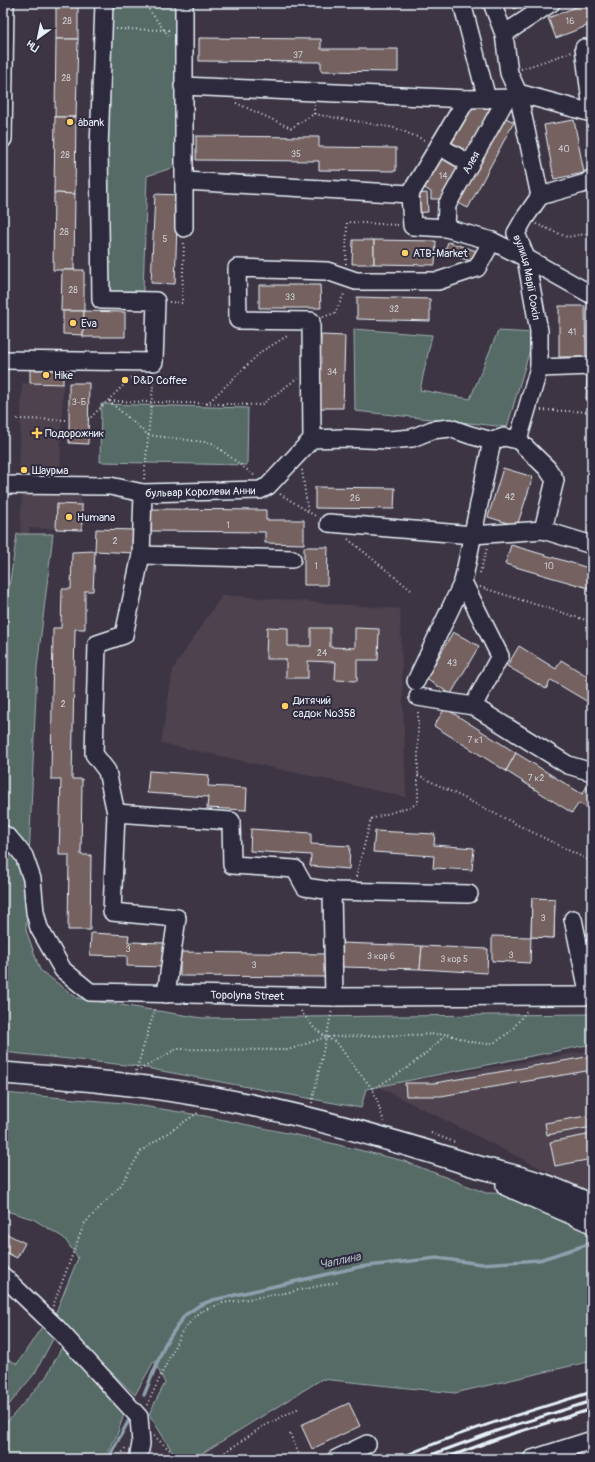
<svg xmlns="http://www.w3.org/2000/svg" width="595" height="1462" viewBox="0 0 595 1462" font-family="Pangolin,sans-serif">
<rect width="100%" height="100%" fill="#3d3544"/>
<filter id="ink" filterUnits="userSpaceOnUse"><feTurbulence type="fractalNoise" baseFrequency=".025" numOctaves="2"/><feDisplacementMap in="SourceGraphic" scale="8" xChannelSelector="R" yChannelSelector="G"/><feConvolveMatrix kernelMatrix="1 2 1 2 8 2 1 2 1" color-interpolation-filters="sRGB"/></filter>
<g filter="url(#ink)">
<g fill="#4e424d">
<polygon points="22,383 63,384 60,476 19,474"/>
<polygon points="22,490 79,492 82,505 82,530 29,528 29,541 20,540"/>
<polygon points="222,595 400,609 406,797 161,743 173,669"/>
<polygon points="592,1050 592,1188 584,1190 379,1087"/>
</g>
<g fill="#566b66" stroke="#9faeaf">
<polygon points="110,3 178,3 178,166 147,176 143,291 107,292 104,147"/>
<polygon points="354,329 432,335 420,390 470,399 498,331 535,333 507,427 355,411"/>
<polygon points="101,404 248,408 247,465 100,462"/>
<polygon points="17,534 53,534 37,668 26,930 40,970 77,998 202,1018 592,1014 592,1044 366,1089 361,1108 135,1066 3,1052 3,628"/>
<polygon points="3,1093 124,1103 205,1116 306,1137 404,1161 486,1193 592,1195 592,1361 455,1393 322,1379 193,1459 177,1459 149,1414 165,1383 154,1361 135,1395 54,1317 78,1258 64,1238 33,1219 3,1210"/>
<polygon points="43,1325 54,1337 35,1373 3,1412 3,1356 17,1364"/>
<polygon points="63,1345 125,1411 117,1435 105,1459 3,1459 3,1427 46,1377"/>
</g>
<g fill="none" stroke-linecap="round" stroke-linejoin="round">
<g stroke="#8da0ac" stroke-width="3.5">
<polyline points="144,1395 165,1344 185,1315 200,1305 213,1300 359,1267 437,1258 481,1264 539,1260 592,1243"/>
<polyline points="108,1459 129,1420"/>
</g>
</g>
<g fill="#746261" stroke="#e8f1f8">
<rect x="56" y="3" width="22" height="36"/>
<polygon points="512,3 528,3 514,9"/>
<polygon points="586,3 592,3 592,24 556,38 548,18"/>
<polygon points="199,38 321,39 321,49 398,49 398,72 321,71 321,62 199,61"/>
<polygon points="56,39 78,39 76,117 55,117"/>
<polygon points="474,104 493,109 467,155 450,146"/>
<polygon points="55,117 76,117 75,194 54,193"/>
<polygon points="504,117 514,122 468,208 458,203"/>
<polygon points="574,120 584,173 554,179 544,125"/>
<polygon points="196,136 319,137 319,147 396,148 396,171 319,170 319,161 196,160"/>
<polygon points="442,153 463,165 444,199 431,199 431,192 423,187"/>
<polygon points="592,189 592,212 591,212 588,190"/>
<polygon points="54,193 75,194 74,270 53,270"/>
<polygon points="427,193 428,212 412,213 416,194"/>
<polygon points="155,194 178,195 175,284 151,283"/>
<polygon points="353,240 374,240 374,264 352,264"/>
<polygon points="374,240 436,241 435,265 374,264"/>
<polygon points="448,242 480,252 477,263 444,253"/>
<polygon points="62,270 84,270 84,311 61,311"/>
<polygon points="259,285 320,285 321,308 259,308"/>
<polygon points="357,297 430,299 430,321 357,319"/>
<polygon points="559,306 585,306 586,357 559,357"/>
<polygon points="63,311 84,311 83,335 63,334"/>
<polygon points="84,311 125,312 125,337 83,337"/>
<polygon points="321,335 345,336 343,408 319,408"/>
<polygon points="30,366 63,367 63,384 30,383"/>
<polygon points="587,377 592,377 592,400 586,399"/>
<polygon points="69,383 89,383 88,444 69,443"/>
<polygon points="503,468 533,477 517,526 488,517"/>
<polygon points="315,487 395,488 394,509 315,508"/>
<polygon points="57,504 82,505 82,530 56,529"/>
<polygon points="151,509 266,510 266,520 304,520 304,544 265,543 265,532 151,531"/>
<polygon points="96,529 135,530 134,553 95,551"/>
<polygon points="511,545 592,569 592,589 505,564"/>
<polygon points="304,547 328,547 327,585 304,585"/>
<polygon points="95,551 93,591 85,591 85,629 75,629 72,779 82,779 81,855 91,855 90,930 68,930 69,855 59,855 61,779 51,779 53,628 61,628 62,589 71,589 72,552"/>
<polygon points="267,627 288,628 288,646 311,646 311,628 330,628 330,647 355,648 355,628 379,629 378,660 357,660 357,681 335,680 336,662 308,661 308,678 286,678 286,659 266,659"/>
<polygon points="453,632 479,646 451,694 426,679"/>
<polygon points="519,646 556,669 561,660 592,679 592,696 588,702 551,680 546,689 507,666"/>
<polygon points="445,708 516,753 506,771 434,726"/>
<polygon points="516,753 582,794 588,785 592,788 592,811 579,803 572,813 506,771"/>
<polygon points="149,771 209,775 208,786 247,788 246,810 207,808 208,797 147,793"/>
<polygon points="251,829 311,833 311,844 350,846 349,869 310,866 311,855 250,851"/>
<polygon points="375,831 435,834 434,845 474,848 472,870 433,868 434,856 373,852"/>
<polygon points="532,898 555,899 554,938 531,937"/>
<polygon points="532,898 555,899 554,938 531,937"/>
<polygon points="91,933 129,935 128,942 166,943 166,967 127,966 127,956 90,955"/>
<polygon points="492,936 531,937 530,963 492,961"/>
<polygon points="342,943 422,946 420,969 342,967"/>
<polygon points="422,946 488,949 487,973 420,969"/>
<polygon points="180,952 328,954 328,977 180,976"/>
<polygon points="592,1056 592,1070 441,1096 406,1096 405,1083 435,1083"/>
<polygon points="592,1115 592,1127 547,1135 545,1123"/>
<polygon points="592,1134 592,1159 555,1166 550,1142"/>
<polygon points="3,1232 25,1243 17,1258 3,1251"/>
<polygon points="349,1403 360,1426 312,1449 301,1425"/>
</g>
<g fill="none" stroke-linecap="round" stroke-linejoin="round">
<defs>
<g id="minor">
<polyline points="184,3 184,228"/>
<polyline points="462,3 487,99"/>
<path id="s1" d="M492,3L504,34L509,73L518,93L540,196L524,219L516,233L526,258L539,331V368L518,440L504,437L492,441"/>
<polyline points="504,34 551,3"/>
<polyline points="584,48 592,109"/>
<polyline points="183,86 467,99 514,98 518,93 592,113"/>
<polyline points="3,139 5,3"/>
<polyline points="439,146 470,164"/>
<polyline points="185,181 410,194 467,99"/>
<polyline points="410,194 412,226 446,228 492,241 526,258 592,295"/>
<polyline points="540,196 586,183 592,178"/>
<path id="s2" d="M446,228L447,205L506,99"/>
<polyline points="3,360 154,362 156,301 101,300 99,149 104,3"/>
<polyline points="539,368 592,366"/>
<polyline points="312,439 311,321 238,320 237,268 327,271 356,281 438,281 477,268 492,241"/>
<polyline points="518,440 547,468 555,480 543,530 592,545"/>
<polyline points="492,441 463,582 500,656 473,706 568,765 592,772"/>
<path id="s3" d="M3,485L110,486L143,493L260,490L268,486L312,439L344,438L389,440L412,438L432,430L450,428L470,435L492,441"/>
<polyline points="329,523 473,535 543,530"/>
<polyline points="141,555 292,559"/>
<polyline points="416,681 463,582"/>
<polyline points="418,697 473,706"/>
<polyline points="116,813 107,771 94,754 97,644 124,635 141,555 143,493"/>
<path id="s4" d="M3,834L10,839L24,856L32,879L35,912L39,928L63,970L90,992L334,997L592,996"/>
<polyline points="573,919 589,996"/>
<polyline points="166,994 177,918 112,912 116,813 231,821 232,865 295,869 305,887 332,891"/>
<polyline points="334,997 332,891 469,894"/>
<polyline points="3,1276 57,1328 139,1417 141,1444 138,1459"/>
<polyline points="336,1459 367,1444"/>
<polyline points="532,1459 592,1440"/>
</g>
<g id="major">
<path d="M3,1073C81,1079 159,1086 236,1102C313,1117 390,1139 465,1163C490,1171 517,1175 541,1184C559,1190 575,1198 592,1205"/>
<polyline points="507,1185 592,1222"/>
</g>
</defs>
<use href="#minor" stroke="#e8f1f8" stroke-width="20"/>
<use href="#major" stroke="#e8f1f8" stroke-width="24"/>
<g stroke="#e8f1f8" stroke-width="2" stroke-dasharray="1 3" stroke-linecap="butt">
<polyline points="144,3 170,38"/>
<polyline points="116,29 170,30"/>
<polyline points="521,69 572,52"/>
<polyline points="236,103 291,128 314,114 395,128 427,141"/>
<polyline points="314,114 314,105"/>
<polyline points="536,224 567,237 592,233"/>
<polyline points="346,264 347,222 398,225"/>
<polyline points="169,302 182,303 184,240"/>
<polyline points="323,317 335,313 345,292"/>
<polyline points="109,401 148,435 212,443 255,476"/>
<polyline points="110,401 261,405 299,377"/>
<polyline points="207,404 262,351 289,335"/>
<polyline points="541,410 592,412"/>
<polyline points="17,419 69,420"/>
<polyline points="88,420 134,375"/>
<polyline points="302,470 308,513"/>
<polyline points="144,479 154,376"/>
<polyline points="280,494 317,517"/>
<polyline points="348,539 412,591"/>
<polyline points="480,573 487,548"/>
<polyline points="480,587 592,622"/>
<polyline points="418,775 592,862"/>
<polyline points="356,877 371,819 418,804 418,710"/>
<polyline points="301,1011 314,1028 326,1037"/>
<polyline points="140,1070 176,1049 288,1050 326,1037"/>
<polyline points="136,1071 156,1006"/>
<polyline points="373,1089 406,1069 426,1053 446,1035"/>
<polyline points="312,1103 332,1010"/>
<polyline points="384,1122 373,1089 355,1068 337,1043 326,1037 447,1034 471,1042 487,1044 496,1042 511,1031 528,1009"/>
<polyline points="431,1133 454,1142"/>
<polyline points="53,1306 84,1224 121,1185 141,1151 199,1112"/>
<polyline points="147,1405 181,1333 199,1312 223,1303 285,1293 339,1282"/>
<polyline points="290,1434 301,1459"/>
<polyline points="154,1436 180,1459"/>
<polyline points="118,1459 126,1447"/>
<polyline points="215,1459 262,1427 299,1408"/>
</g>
<use href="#minor" stroke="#2f2a3d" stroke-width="17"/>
<use href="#major" stroke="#2f2a3d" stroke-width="21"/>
<g stroke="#e8f1f8" stroke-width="3">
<path d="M398,1459C460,1431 527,1412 592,1392"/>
<polyline points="420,1459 499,1430 592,1401"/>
<polyline points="443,1459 502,1437 592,1409"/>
</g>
</g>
</g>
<g fill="#ffd166" stroke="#2f2a3d" stroke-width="1.5">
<circle cx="70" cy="122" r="4"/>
<circle cx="405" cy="253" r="4"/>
<circle cx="73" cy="323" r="4"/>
<circle cx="46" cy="375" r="4"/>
<circle cx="125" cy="380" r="4"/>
<path d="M35 427h4v4h4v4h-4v4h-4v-4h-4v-4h4z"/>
<circle cx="24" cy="470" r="4"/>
<circle cx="69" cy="517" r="4"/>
<circle cx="285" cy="706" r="4"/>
</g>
<g text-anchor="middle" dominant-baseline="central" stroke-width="4" stroke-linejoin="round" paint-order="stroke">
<g font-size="9" fill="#cbcdd2">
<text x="67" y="21">28</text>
<text x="570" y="21">16</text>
<text x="298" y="55">37</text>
<text x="66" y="78">28</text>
<text x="564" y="149">40</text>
<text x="296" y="154">35</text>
<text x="65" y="155">28</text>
<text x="443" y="176">14</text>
<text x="64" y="232">28</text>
<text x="165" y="239">5</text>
<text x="73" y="290">28</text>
<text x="290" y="297">33</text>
<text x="394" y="309">32</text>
<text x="572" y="332">41</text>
<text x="332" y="372">34</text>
<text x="79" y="402">3-Б</text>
<text x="510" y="497">42</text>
<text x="355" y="498">26</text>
<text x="228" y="525">1</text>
<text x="115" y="541">2</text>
<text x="316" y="566">1</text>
<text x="549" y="566">10</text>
<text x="322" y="653">24</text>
<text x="452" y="663">43</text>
<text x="63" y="704">2</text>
<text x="475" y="740">7 к1</text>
<text x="536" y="778">7 к2</text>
<text x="543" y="918">3</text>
<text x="128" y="949">3</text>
<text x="511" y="955">3</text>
<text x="381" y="956">3 кор 6</text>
<text x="454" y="959">3 кор 5</text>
<text x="254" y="965">3</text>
</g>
<g font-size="11" fill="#e8f1f8" stroke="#2f2a3d" text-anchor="start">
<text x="78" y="122">àbank</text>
<text x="413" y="253">ATB-Market</text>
<text x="81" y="323">Eva</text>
<text x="54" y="375">Hike</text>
<text x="133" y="380">D&amp;D Coffee</text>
<text x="45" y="433">Подорожник</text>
<text x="32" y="470">Шаурма</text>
<text x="77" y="517">Humana</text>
<text x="293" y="700">Дитячий<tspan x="293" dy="13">садок №358</tspan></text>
</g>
<g font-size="11" fill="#e8f1f8" stroke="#2f2a3d">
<text stroke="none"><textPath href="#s2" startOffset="72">Алея</textPath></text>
<text stroke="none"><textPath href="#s1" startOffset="290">вулиця Марії Сокіл</textPath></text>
<text stroke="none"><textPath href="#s3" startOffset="198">бульвар Королеви Анни</textPath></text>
<text stroke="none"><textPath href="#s4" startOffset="345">Topolyna Street</textPath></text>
</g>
<g font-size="12" font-style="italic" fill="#acbbc5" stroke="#2f2a3d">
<text transform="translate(340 1261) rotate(-12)">Чаплина</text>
</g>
</g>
<rect width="595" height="1462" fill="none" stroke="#2f2a3d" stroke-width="16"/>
<rect x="8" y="8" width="579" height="1446" fill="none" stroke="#e8f1f8" stroke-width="1.5" filter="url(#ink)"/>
<g transform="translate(38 38) rotate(213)" stroke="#2f2a3d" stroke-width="3" paint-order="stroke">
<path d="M0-3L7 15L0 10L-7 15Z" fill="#e8f1f8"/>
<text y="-6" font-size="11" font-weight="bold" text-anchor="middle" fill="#e8f1f8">Пн</text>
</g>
</svg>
